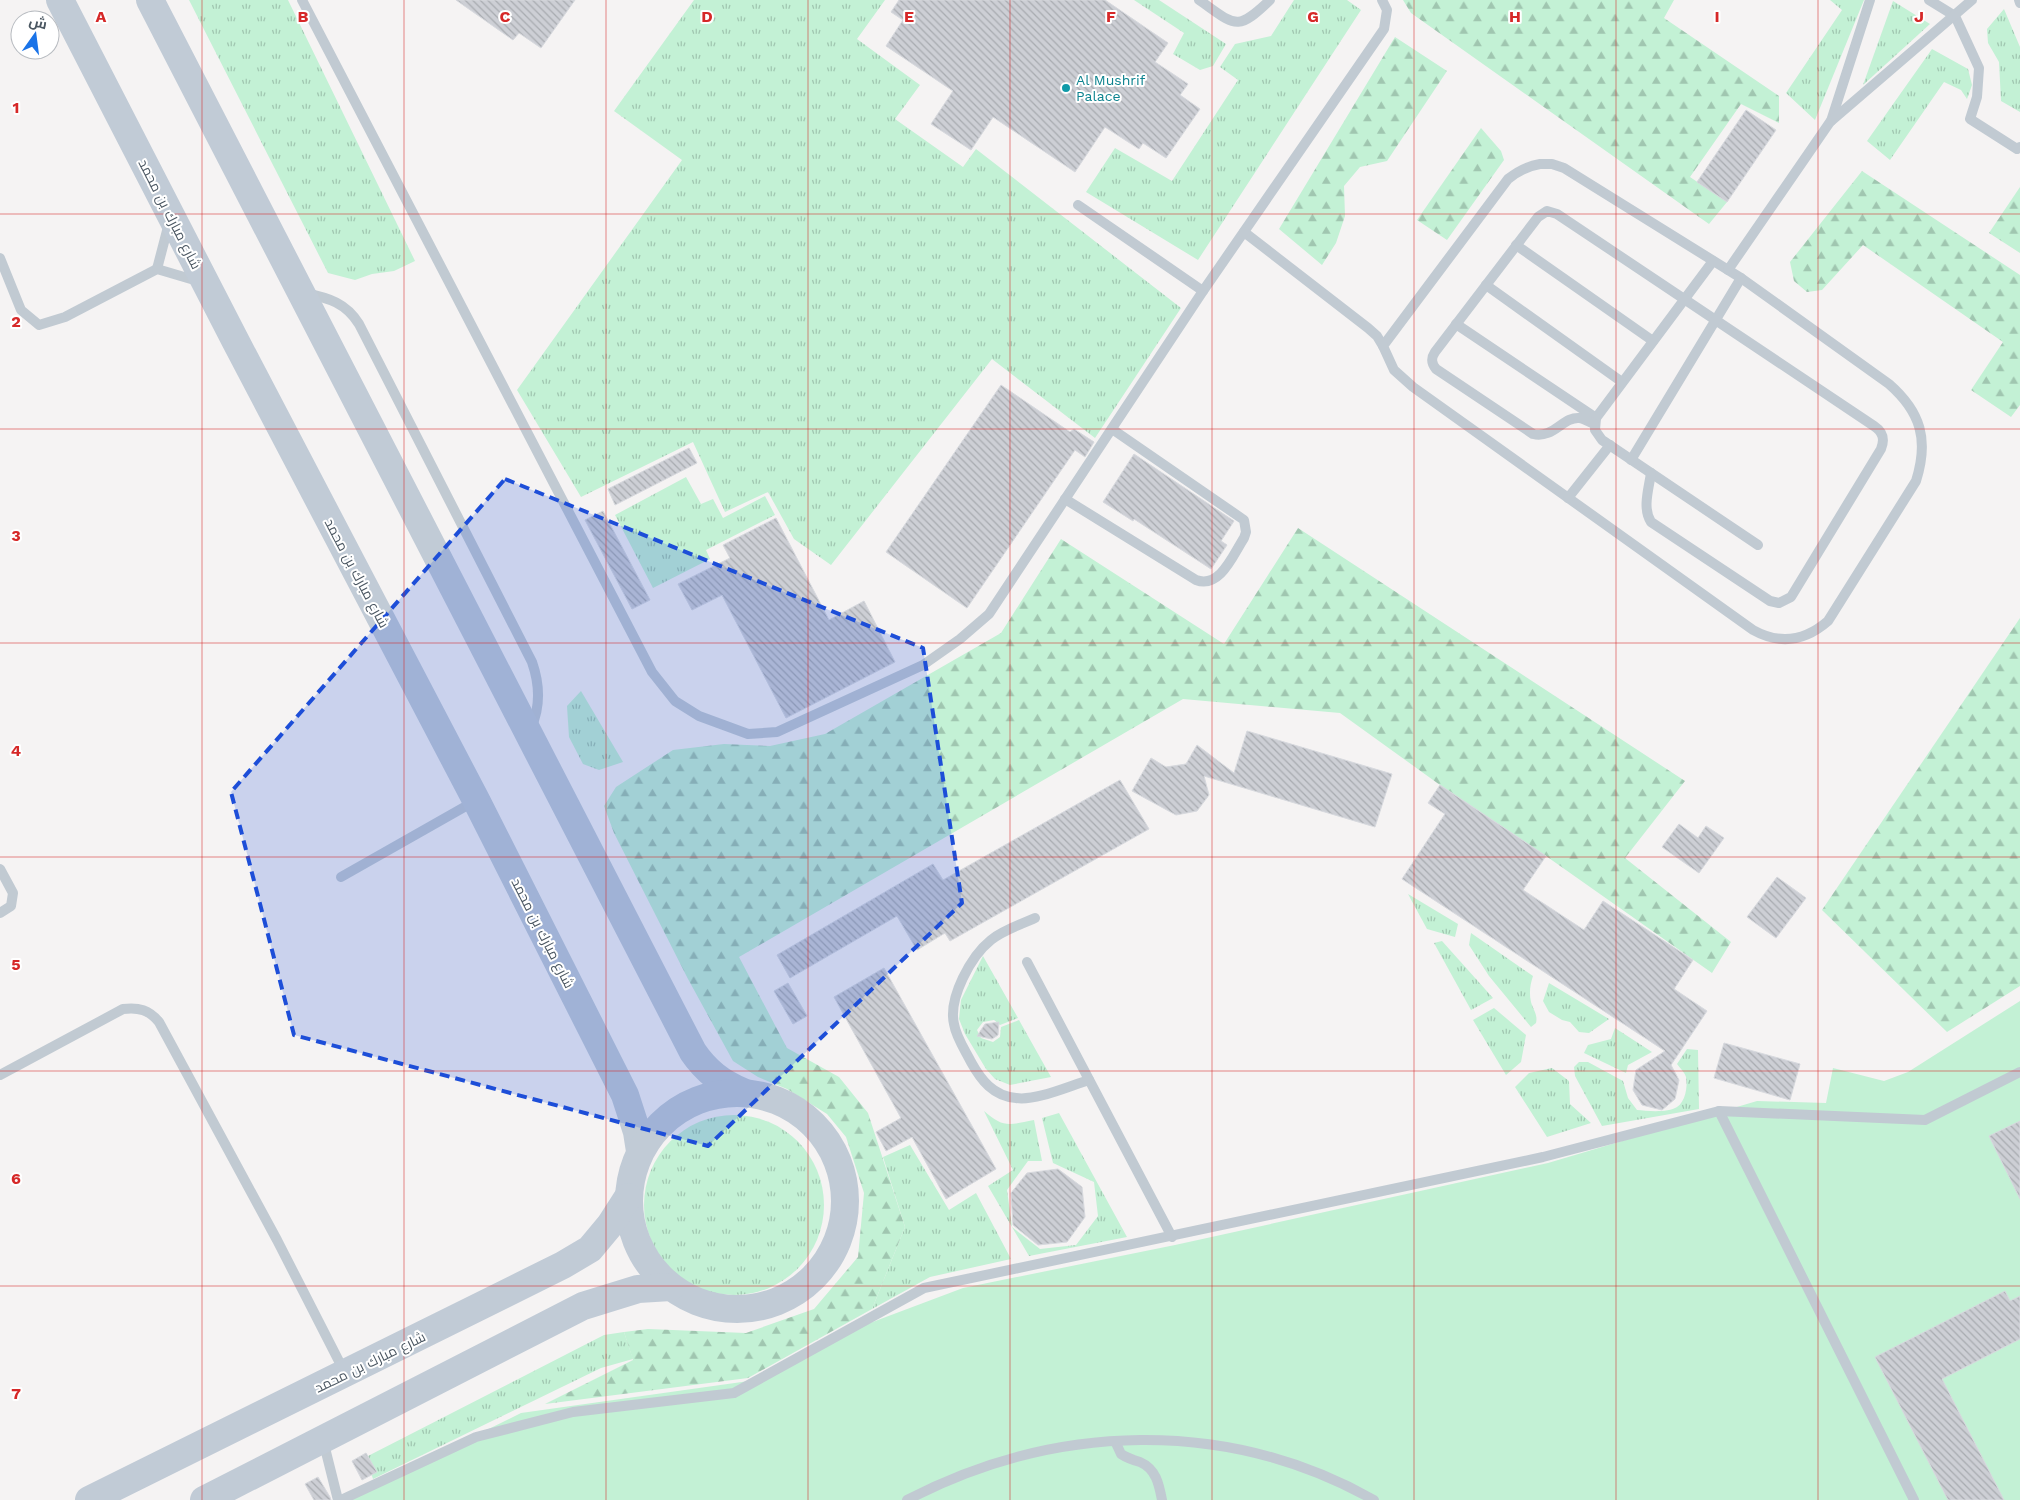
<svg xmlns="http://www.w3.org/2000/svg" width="2020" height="1500" viewBox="0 0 2020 1500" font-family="'Work Sans',Cairo,sans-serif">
<defs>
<pattern id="grass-tufts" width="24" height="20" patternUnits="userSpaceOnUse" patternTransform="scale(1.25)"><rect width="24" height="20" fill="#c3f1d5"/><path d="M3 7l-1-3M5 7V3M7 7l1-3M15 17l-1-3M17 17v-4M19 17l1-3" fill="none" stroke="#a0c6b0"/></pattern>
<pattern id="forest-firs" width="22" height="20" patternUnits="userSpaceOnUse" patternTransform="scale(1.25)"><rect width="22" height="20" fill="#c3f1d5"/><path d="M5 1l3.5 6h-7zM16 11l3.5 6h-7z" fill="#a0c6b0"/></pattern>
<pattern id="building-back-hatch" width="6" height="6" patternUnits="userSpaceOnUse" patternTransform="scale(1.25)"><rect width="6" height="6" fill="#cdcfd5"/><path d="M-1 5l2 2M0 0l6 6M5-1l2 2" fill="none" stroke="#a8abb0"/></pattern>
</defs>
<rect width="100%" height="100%" fill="#f5f3f3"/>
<g fill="url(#grass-tufts)">
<polygon points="189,0 288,0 415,261 394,271 372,274 355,280 328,273"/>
<polygon points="694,0 885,0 857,39 920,85 895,119 963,167 976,149 1181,308 1095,438 992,359 831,565 794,539 768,492 725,512 693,442 581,497 517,390 682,160 614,111"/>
<polygon points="1134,0 1159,0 1226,44 1213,66 1200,70 1173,54 1184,33"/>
<polygon points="1294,0 1347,0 1361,10 1198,260 1086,192 1115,148 1172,181 1238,80 1220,67 1235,44 1271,36"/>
<polygon points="1830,0 1864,0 1815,120 1786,93 1842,10"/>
<polygon points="1893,1 1930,24 1863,85"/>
<polygon points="2004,9 2020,47 2020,112 2001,101 1999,62 1988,43 1987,29"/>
<polygon points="1932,49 1968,69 1972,85 1967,99 1961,90 1944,82 1890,160 1867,141"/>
<polygon points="686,477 701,504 713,499 723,518 765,496 775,515 706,550 710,559 653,588 615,515"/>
<polygon points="581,691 623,762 599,770 583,764 569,737 567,706"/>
<polygon points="1408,894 1458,924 1455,937 1427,929"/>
<path d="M1471,933L1533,976C1530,985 1529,993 1531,1002C1533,1010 1538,1014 1536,1023L1531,1027L1489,976L1469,945Z"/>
<polygon points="1442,941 1493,998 1471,1010 1434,943"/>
<polygon points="983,956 1018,1018 1000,1025 994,1020 983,1022 977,1030 981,1038 993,1042 1000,1037 1001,1027 1019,1020 1051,1077 1010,1085 995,1079 986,1069 965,1034 959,1019 961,1000"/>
<polygon points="1549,983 1609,1019 1589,1033 1579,1032 1570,1022 1562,1020 1549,1012 1543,1001"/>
<polygon points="1494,1008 1526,1035 1521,1062 1506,1075 1473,1020"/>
<polygon points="1615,1028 1652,1052 1628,1065 1626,1073 1584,1053 1588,1045 1611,1039"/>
<path d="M1687,1049L1698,1050L1699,1109L1602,1126L1575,1076L1574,1067L1579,1062H1588L1623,1081L1628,1098L1637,1110C1647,1111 1668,1113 1677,1107C1685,1102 1688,1087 1686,1077C1685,1073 1680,1068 1677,1064Z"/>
<polygon points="1552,1068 1569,1081 1570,1104 1591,1123 1547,1137 1515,1087 1529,1073"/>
<path d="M984,1111C1003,1128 1009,1125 1034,1120L1042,1161H1028L1007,1190L1012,1227L1040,1249L1076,1245L1098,1216L1094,1182L1053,1163L1042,1118L1059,1113L1127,1237L1029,1256L988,1186L1013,1170Z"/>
<circle cx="734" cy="1205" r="90"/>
<polygon points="910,1145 949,1210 976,1193 1011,1259 930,1277 872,1309 905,1227 883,1157"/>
<polygon points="624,1332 633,1359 601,1368 373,1479 366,1457 604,1335"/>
</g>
<g fill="url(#forest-firs)">
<polygon points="1403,0 1674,0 1664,18 1779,96 1779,123 1741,104 1690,177 1727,202 1709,224 1411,13"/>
<polygon points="1395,37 1447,71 1387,161 1360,167 1344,186 1345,216 1336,243 1322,265 1279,229"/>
<polygon points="1481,128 1501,151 1504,160 1447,240 1417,220"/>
<polygon points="1862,171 2020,275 2020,405 2011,417 1971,390 2003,342 1863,245 1822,290 1807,292 1794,281 1790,262"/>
<polygon points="2020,187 2020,253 1989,233"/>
<polygon points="1298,528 1685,781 1625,858 1731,942 1712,973 1546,856 1440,785 1340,713 1183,699 739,957 787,1048 839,1077 868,1113 905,1227 872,1309 748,1378 545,1404 633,1360 624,1332 648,1329 746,1333 814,1309 858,1257 864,1193 846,1137 827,1114 787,1089 758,1077 733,1061 688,979 614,833 604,806 616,787 673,750 724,744 770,746 825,734 1001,633 1061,539 1224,644"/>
<polygon points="2020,618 2020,986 1947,1032 1822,910"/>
</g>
<polygon fill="#c3f1d5" points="2020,1001 2020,1500 344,1500 521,1413 756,1380 846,1332 963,1288 1175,1245 1548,1163 1757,1101 1826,1103 1833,1068 1884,1081 1908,1072"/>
<g fill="url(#building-back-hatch)" stroke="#d7d9de">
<polygon points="456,0 575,0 541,48 519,33 513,40"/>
<polygon points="899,0 1105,0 1168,43 1155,62 1188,84 1180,95 1200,109 1166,158 1143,143 1139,149 1105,127 1075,172 993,117 971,150 931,124 953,91 886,46 903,20 891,12"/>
<polygon points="1746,110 1776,130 1727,202 1697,182"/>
<polygon points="1001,385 1070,432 1074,429 1094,442 1085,457 1075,450 967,608 886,552"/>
<polygon points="689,448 697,463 615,505 608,489"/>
<polygon points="1134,454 1234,521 1221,541 1227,545 1211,569 1134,519 1133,521 1103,502"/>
<polygon points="603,511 650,600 632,609 585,520"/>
<polygon points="776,518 829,620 864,601 895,662 786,718 722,595 692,610 678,584 730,558 723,545"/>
<polygon points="1247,731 1392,774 1375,827 1204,776 1209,795 1197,811 1176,815 1132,791 1151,758 1166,767 1186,764 1197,745 1234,773"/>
<polygon points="1120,780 1149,829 950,941 945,933 917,950 897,916 790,978 777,955 933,864 943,880"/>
<polygon points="1440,785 1546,856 1523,890 1584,930 1603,901 1693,960 1674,989 1707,1011 1671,1065 1679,1080 1675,1099 1662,1110 1642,1105 1633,1090 1636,1070 1665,1051 1402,879 1445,814 1428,803"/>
<polygon points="1679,824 1698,838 1706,826 1724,838 1699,873 1662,847"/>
<polygon points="1777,877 1806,898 1776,938 1747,917"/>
<polygon points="884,968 996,1169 946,1199 912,1137 886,1151 876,1132 901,1118 834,997"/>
<polygon points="788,983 807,1016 793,1024 774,991"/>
<polygon points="999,1022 998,1035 992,1039 977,1036 985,1024"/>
<polygon points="1724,1043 1800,1064 1790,1100 1714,1078"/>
<polygon points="2020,1121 2020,1199 1989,1136"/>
<polygon points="1058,1169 1082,1187 1085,1217 1067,1242 1038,1245 1013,1225 1011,1193 1027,1173"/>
<polygon points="2005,1291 2010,1301 2020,1296 2020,1339 1942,1379 2004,1500 1948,1500 1875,1357"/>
<polygon points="366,1453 377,1472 362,1480 352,1461"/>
<polygon points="318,1477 330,1497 331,1500 314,1500 305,1484"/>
</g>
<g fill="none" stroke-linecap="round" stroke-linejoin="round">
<g stroke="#c1cad2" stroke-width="10">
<polyline points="302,0 652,672 675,701 699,716 748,734 777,732 923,665 960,639 989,614 1203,291 1384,29 1387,10 1382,0"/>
<path d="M1199,0C1235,25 1236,33 1270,0"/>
<polyline points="1929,0 1955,16 1979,68 1977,97 1970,119 2017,149 2020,147"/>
<polyline points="2019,0 2020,3"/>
<polyline points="1831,121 1870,0"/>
<path d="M1540,164H1552L1564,168L1741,278L1889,384C1921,412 1929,440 1916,481L1828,621C1805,641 1780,645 1753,630L1413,387L1394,370L1383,346L1508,179C1518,171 1527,166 1540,164Z"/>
<polyline points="1078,205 1203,291"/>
<polyline points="1244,232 1368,328 1377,336 1383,346"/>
<polyline points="1516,245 1653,341"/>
<polyline points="0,258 21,310 39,325 65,317 157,269 201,282"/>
<polyline points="1713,261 1596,418 1595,430 1602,440 1758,545"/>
<polyline points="157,269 169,223"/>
<polyline points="1728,270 1830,122 1972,0"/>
<polyline points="1486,285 1622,382"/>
<path d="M305,293C329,298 346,303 359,324L532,662C540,685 541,706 531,728"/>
<polyline points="1456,324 1596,418"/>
<path d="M1594,424C1590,422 1585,419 1580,418C1563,416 1554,439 1533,434L1436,369C1431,363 1431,358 1435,352L1538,217L1547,211L1557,214L1874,426C1883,432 1885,439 1881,449L1791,597L1779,603L1770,601L1651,522C1642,508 1649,488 1651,473"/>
<polyline points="1631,460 1741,278"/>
<polyline points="1568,498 1610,445"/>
<path d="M1065,499L1196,580C1220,589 1233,555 1244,538L1246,532L1244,520L1112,429"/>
<polyline points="0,869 13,893 11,906 0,913"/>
<polyline points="341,877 475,801"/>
<path d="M1035,918C1020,925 1003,930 991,940C971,956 948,998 954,1024C956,1037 965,1050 971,1062C981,1080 993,1096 1016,1098C1036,1101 1069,1086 1089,1080"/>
<polyline points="1027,962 1172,1237"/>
<path d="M0,1075L123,1009C139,1007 149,1010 159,1022L277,1240L345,1373"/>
<polyline points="1719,1111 1914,1500"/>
<polyline points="323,1440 338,1500"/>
<path d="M1115,1441L1121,1454C1127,1458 1133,1460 1140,1462C1156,1469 1159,1484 1162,1500"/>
<polyline points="341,1500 476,1437 573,1412 734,1393 924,1288 1543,1157 1719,1111 1925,1120 2020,1072"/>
<path d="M907,1500C1055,1423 1226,1417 1374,1500"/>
</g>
<g stroke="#c1cbd6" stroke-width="28">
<polyline points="60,0 235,340 476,800 625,1095 637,1132 640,1151"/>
<path d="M150,0L693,1052C706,1071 721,1083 743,1092"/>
<circle cx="737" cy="1201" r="108"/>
<polyline points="89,1500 563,1265 590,1249 610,1225 628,1197"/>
<polyline points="204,1500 583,1306 638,1289 671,1287"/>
</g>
</g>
<path fill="#1d4ed8" fill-opacity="0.2" stroke="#1d4ed8" stroke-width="4" stroke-dasharray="10 6" stroke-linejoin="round" d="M505,479L923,648L962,903L708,1146L294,1035L231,792Z"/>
<path fill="none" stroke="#d62828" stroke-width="1" stroke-opacity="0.55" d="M202,0V1500M404,0V1500M606,0V1500M808,0V1500M1010,0V1500M1212,0V1500M1414,0V1500M1616,0V1500M1818,0V1500M0,214H2020M0,429H2020M0,643H2020M0,857H2020M0,1071H2020M0,1286H2020"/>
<circle fill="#0f9aa8" stroke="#fff" stroke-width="2" cx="1066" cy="88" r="5"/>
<g text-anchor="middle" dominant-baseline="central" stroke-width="4" stroke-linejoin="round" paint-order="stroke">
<g font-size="14" fill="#0d838f" stroke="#fff" text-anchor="start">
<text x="1076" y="80">Al Mushrif<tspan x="1076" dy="16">Palace</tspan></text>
</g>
<g font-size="14" fill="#4a5661" stroke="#fff">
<text transform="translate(170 214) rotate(63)">شارع مبارك بن محمد</text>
<text transform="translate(357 573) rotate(62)">شارع مبارك بن محمد</text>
<text transform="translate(543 933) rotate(63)">شارع مبارك بن محمد</text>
<text transform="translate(370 1362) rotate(-26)">شارع مبارك بن محمد</text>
</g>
</g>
<g font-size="16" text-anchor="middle" font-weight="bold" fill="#d62828" stroke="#fff" stroke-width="4" stroke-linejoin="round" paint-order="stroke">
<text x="101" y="22">A</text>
<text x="303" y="22">B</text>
<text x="505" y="22">C</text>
<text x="707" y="22">D</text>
<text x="909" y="22">E</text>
<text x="1111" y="22">F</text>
<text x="1313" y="22">G</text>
<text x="1515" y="22">H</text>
<text x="1717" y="22">I</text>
<text x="1919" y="22">J</text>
<text x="16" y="113">1</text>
<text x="16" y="327">2</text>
<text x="16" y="541">3</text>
<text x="16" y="756">4</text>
<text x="16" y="970">5</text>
<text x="16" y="1184">6</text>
<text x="16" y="1399">7</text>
</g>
<g transform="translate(35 35) rotate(14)"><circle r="24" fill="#ffffff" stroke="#b7bbc0"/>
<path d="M0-4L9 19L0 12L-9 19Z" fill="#1a73e8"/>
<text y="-8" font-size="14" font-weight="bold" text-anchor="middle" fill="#4a5661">ش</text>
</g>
</svg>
